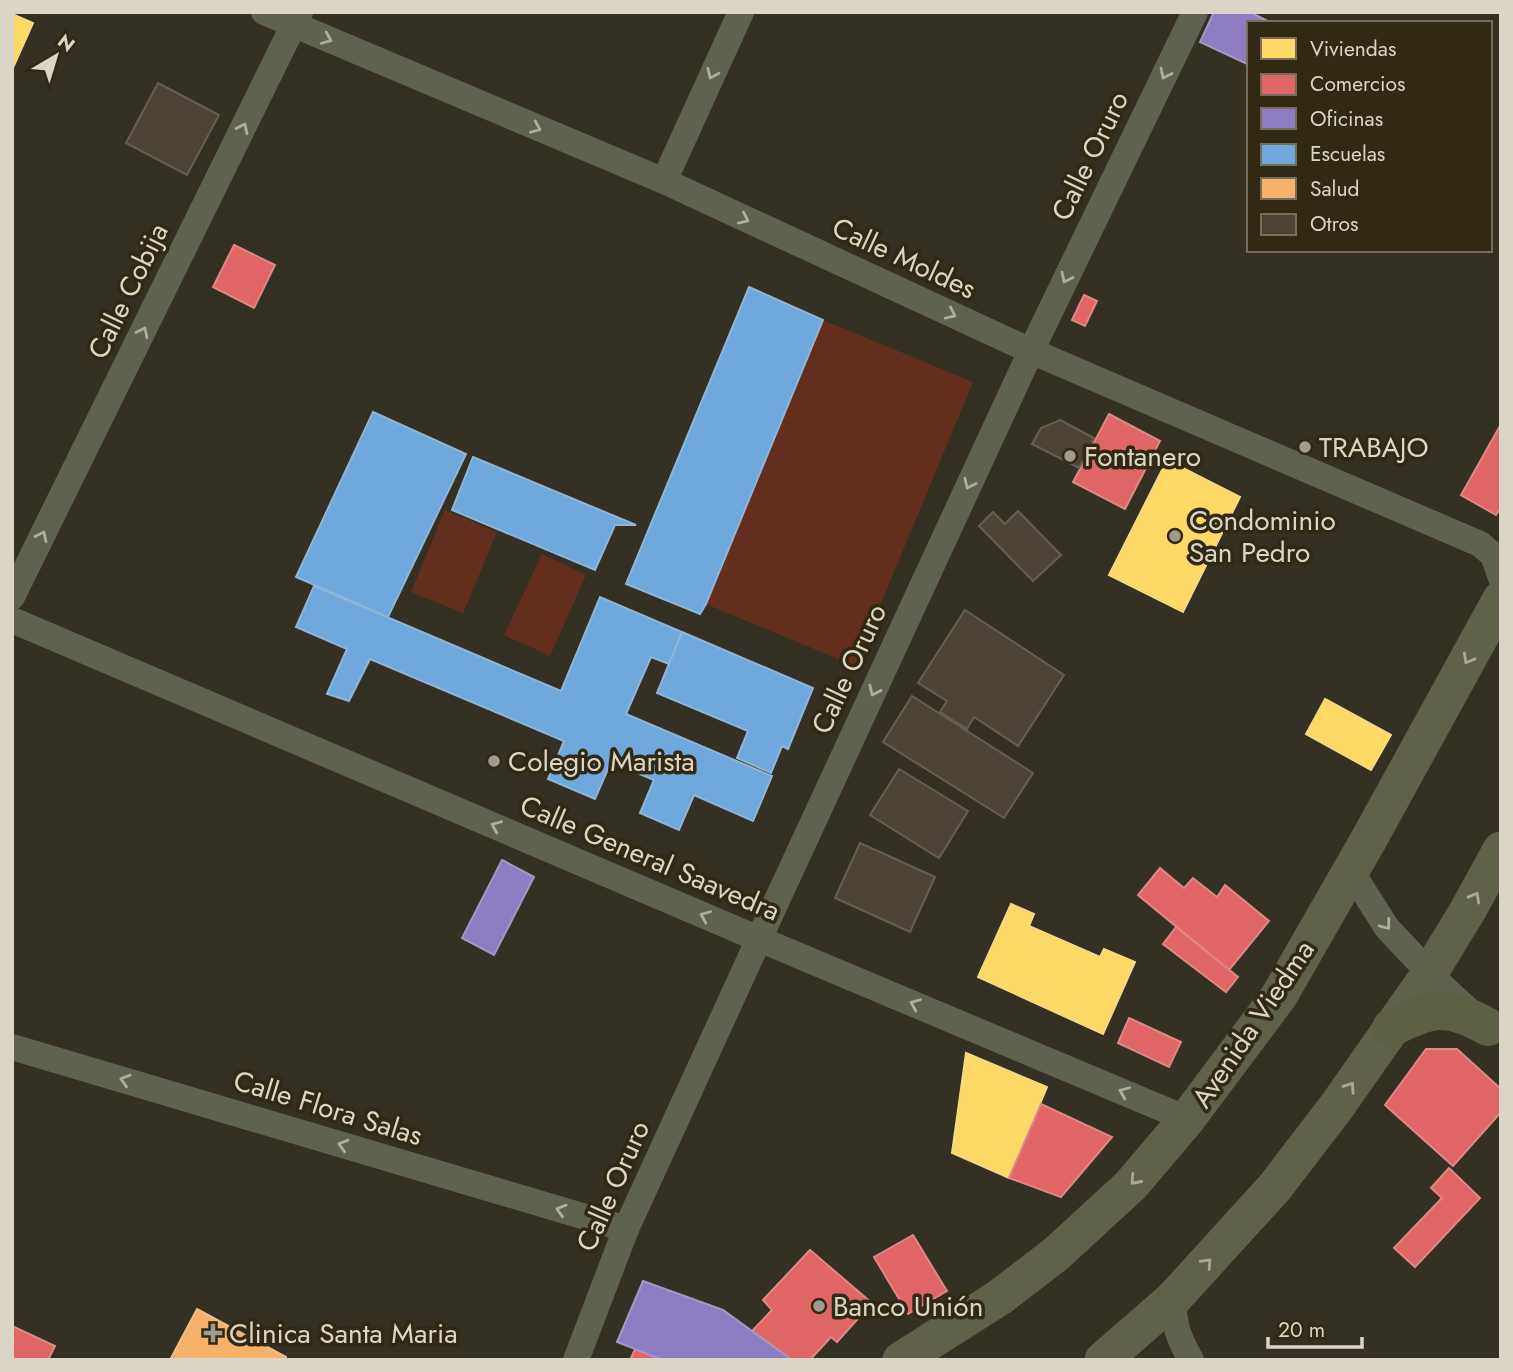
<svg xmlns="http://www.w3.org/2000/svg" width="1513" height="1372" viewBox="0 0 1513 1372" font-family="Jost,sans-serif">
<rect width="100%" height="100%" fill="#343024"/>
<g fill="#642e1f">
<polygon points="823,320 973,382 855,666 706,604"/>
<polygon points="445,510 497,532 463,613 411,592"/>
<polygon points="542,554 586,575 550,656 504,635"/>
</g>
<g fill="#ffd966" stroke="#f4d883" stroke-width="2">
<polygon points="12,14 33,23 12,70"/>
<polygon points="1167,460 1240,497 1183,612 1109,575"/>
<polygon points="1325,699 1391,735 1371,770 1306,734"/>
<polygon points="1011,904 1034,914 1029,926 1100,957 1104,949 1135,962 1103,1034 978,977"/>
<polygon points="966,1053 1047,1087 1009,1178 952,1153"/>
</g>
<g fill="#e06666" stroke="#de8783" stroke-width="2">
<polygon points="234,245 275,265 254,308 213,287"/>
<polygon points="1084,295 1097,301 1085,326 1072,320"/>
<polygon points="1109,414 1160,441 1125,509 1073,482"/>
<polygon points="1501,424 1501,507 1496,515 1461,495"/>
<polygon points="1160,868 1184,888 1193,878 1217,897 1225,885 1269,921 1229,970 1138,895"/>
<polygon points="1176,927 1238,977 1226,992 1163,944"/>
<polygon points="1129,1018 1181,1042 1169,1067 1118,1043"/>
<polygon points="1426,1049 1457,1049 1501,1089 1501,1112 1453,1166 1385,1105"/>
<polygon points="1041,1104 1112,1137 1061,1197 1009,1178"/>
<polygon points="1449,1168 1480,1198 1415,1267 1394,1248 1442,1198 1431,1188"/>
<polygon points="913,1235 947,1291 908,1314 874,1257"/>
<polygon points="810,1250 872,1303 837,1342 831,1337 810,1360 792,1360 752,1331 772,1310 763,1300"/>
<polygon points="12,1326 55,1346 48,1360 12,1360"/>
<polygon points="635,1349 663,1360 630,1360"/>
</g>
<g fill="#8e7cc3" stroke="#a597c4" stroke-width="2">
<polygon points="1214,12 1250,12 1272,23 1249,23 1249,65 1200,42"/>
<polygon points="502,860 534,877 494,955 462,938"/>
<polygon points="643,1281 723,1310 792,1360 663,1360 617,1342"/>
</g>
<g fill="#6fa8dc" stroke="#8fb6d6" stroke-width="2">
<polygon points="749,287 823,320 706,604 700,614 626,584"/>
<polygon points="373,412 466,454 388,617 296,577"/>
<polygon points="473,457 636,525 615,525 595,570 452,510"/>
<polygon points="314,586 561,691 600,597 682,632 669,664 651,657 626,714 772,776 753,821 694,795 679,830 640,813 654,780 611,762 595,799 548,779 564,741 370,659 349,701 327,694 347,649 296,627"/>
<polygon points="682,632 813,688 788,749 782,746 771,773 737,758 748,731 657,693"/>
</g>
<polygon fill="#f6b26b" stroke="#eebc87" stroke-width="2" points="197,1309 286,1357 285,1360 170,1360"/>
<g fill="#4d4334" stroke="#645e56" stroke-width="2">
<polygon points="158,83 219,115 187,175 126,143"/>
<polygon points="1060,420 1094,438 1079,468 1032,444 1041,428"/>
<polygon points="1018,511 1061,555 1033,581 979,526 993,512 1005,524"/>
<polygon points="965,610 1064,675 1018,746 974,717 967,729 940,712 947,701 918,683"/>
<polygon points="912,696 1033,773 1004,818 883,742"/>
<polygon points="899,769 968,811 939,858 870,815"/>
<polygon points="860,843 935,877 910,932 835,898"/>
</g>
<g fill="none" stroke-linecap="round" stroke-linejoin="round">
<g stroke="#606250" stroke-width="26">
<polyline points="264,12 664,181 1031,351 1480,544 1493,555 1501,578"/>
<polyline points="664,181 741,12"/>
<polyline points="12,597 300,12"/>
<polyline points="12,620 759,939 1187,1119"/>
<polyline points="1351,871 1387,928 1441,985 1474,1015"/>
<polyline points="12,1047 626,1229"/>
<path d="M1173,1299C1174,1325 1178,1337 1191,1360"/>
<polyline points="576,1360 626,1229 759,939 1031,351 1195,12"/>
</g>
<g stroke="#5f614b" stroke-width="37">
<polyline points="901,1360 1000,1297 1056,1254 1131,1185 1187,1119 1279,996 1369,839 1501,599"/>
<polyline points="1103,1360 1173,1299 1275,1187 1337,1106 1426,979 1468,910 1501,850"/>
</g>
<path stroke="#5d6044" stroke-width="38" d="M1391,1028C1432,1007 1447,1004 1488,1027"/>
</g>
<defs><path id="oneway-chevron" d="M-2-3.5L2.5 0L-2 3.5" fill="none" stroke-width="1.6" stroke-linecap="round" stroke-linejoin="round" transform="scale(1.75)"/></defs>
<g stroke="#afad9d">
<use href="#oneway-chevron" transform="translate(327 39) rotate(23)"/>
<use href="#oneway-chevron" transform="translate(712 74) rotate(114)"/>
<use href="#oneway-chevron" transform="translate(1165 74) rotate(116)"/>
<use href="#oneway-chevron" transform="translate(243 128) rotate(-64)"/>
<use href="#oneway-chevron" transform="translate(536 128) rotate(23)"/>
<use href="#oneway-chevron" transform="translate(744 219) rotate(25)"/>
<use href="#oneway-chevron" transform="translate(1066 278) rotate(116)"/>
<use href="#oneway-chevron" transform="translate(951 314) rotate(25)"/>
<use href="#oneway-chevron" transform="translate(143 332) rotate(-64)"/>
<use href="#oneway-chevron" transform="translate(969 484) rotate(115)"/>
<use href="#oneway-chevron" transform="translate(42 536) rotate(-64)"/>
<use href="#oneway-chevron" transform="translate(874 691) rotate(115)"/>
<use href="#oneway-chevron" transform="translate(496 826) rotate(-157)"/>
<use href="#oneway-chevron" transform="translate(705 916) rotate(-157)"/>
<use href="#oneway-chevron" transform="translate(1386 925) rotate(53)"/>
<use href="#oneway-chevron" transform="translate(915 1004) rotate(-157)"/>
<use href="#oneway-chevron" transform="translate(125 1080) rotate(-163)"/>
<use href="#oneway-chevron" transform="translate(1124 1092) rotate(-157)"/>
<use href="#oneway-chevron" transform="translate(343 1145) rotate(-163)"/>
<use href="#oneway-chevron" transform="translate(561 1210) rotate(-163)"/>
</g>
<g stroke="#a9a795">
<use href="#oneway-chevron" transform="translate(1468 659) rotate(119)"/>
<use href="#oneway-chevron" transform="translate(1475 897) rotate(-61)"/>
<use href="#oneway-chevron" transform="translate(1350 1087) rotate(-55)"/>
<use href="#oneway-chevron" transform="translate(1135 1180) rotate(132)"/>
<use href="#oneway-chevron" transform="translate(1207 1263) rotate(-47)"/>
</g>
<g fill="#a09b8e" stroke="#312913" stroke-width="2.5">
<circle cx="1305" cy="447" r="7"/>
<circle cx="1070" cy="456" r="7"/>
<circle cx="1175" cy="536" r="7"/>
<circle cx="494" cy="761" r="7"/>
<circle cx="819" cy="1306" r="7"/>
<path d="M209.5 1322.5h7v7h7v7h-7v7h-7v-7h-7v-7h7z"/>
</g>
<g text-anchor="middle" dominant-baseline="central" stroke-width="7" stroke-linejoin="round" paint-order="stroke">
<g font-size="28" fill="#dad5c7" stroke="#312913">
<text transform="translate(1090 156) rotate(-64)">Calle Oruro</text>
<text transform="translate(904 258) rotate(25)">Calle Moldes</text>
<text transform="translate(128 291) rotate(-64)">Calle Cobija</text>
<text transform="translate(849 669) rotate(-65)">Calle Oruro</text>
<text transform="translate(650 858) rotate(23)">Calle General Saavedra</text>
<text transform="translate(1253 1024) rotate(-56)">Avenida Viedma</text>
<text transform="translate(328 1108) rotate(17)">Calle Flora Salas</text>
<text transform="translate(613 1186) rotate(-66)">Calle Oruro</text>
</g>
<g font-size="28" fill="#dad5c7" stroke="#312913" text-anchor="start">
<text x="1319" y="447">TRABAJO</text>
<text x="1084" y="456">Fontanero</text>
<text x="1189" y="520">Condominio<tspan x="1189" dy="32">San Pedro</tspan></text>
<text x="508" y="761">Colegio Marista</text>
<text x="833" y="1306">Banco Unión</text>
<text x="229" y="1333">Clinica Santa Maria</text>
</g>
</g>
<rect width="1513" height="1372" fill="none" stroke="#dad5c7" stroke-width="28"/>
<rect x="1247" y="21" width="245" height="231" fill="#312913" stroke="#756e5b" stroke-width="2"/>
<rect x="1261" y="38" width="35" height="21" fill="#ffd966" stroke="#756e5b" stroke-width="2"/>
<text x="1310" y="56" font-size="21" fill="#dad5c7">Viviendas</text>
<rect x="1261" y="74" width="35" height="21" fill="#e06666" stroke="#756e5b" stroke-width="2"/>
<text x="1310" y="91" font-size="21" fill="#dad5c7">Comercios</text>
<rect x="1261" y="108" width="35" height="21" fill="#8e7cc3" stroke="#756e5b" stroke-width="2"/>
<text x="1310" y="126" font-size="21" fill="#dad5c7">Oficinas</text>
<rect x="1261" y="144" width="35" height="21" fill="#6fa8dc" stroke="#756e5b" stroke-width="2"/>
<text x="1310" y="161" font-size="21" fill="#dad5c7">Escuelas</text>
<rect x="1261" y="178" width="35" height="21" fill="#f6b26b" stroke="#756e5b" stroke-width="2"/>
<text x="1310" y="196" font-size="21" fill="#dad5c7">Salud</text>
<rect x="1261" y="214" width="35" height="21" fill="#4d4334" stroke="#756e5b" stroke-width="2"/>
<text x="1310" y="231" font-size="21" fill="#dad5c7">Otros</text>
<g transform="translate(56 56) rotate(38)" stroke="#312913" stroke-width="5" paint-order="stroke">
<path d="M0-5L12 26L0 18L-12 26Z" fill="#dad5c7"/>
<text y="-10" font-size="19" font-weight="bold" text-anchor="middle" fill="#dad5c7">N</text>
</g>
<path d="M1268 1337v10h94v-10" fill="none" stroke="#dad5c7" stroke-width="3.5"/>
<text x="1278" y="1337" font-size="21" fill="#dad5c7" stroke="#312913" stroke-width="5" paint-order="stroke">20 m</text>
</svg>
